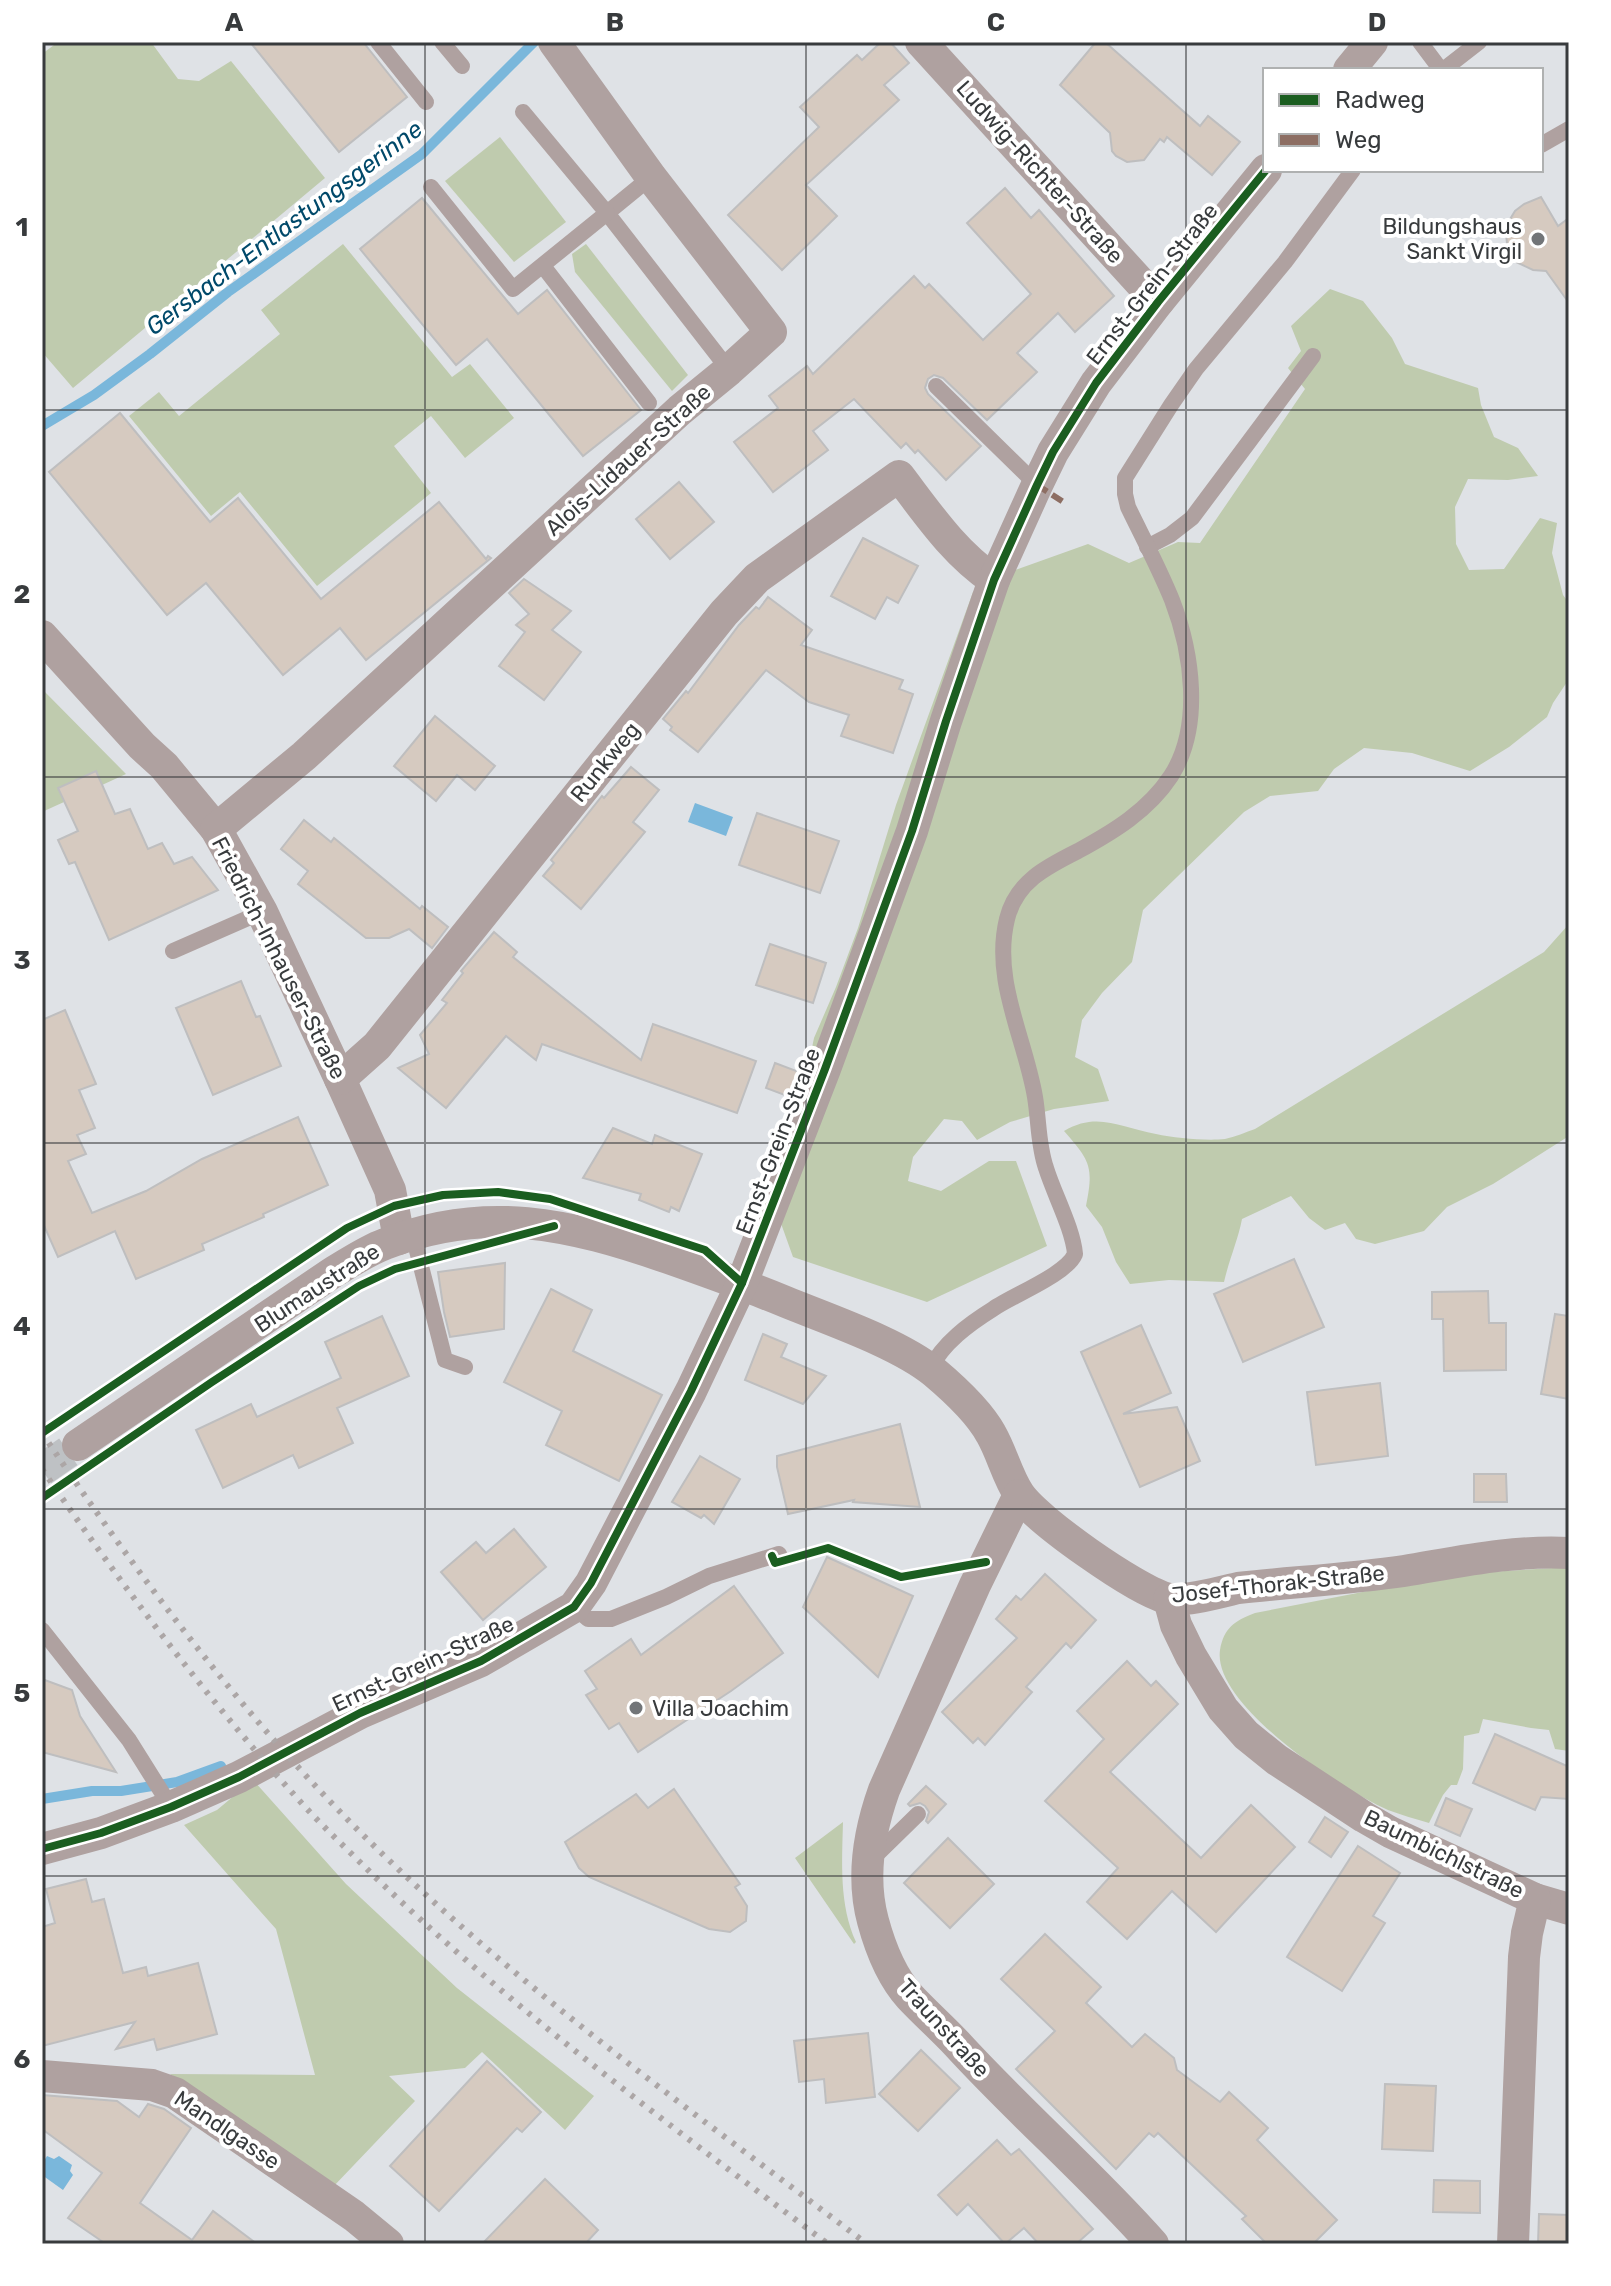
<svg xmlns="http://www.w3.org/2000/svg" width="1611" height="2286" viewBox="0 0 1611 2286" font-family="Rubik,sans-serif">
<rect width="100%" height="100%" fill="#dfe2e6"/>
<g fill="#bfcbae">
<polygon points="58,42 151,42 178,79 199,81 231,61 325,178 73,388 42,352 42,54"/>
<polygon points="500,137 566,222 514,262 445,181"/>
<polygon points="343,244 452,377 470,364 514,418 465,458 431,416 394,446 431,493 317,586 240,492 211,516 129,416 159,392 179,416 280,334 261,310"/>
<polygon points="586,244 688,375 672,391 575,272 572,254"/>
<polygon points="1330,289 1363,301 1392,338 1405,364 1478,388 1481,405 1494,437 1518,448 1538,476 1508,480 1468,479 1455,507 1456,544 1469,570 1504,569 1540,518 1557,523 1552,553 1563,595 1569,603 1569,679 1553,703 1547,717 1509,747 1470,771 1412,753 1364,748 1334,769 1318,791 1270,796 1244,812 1143,910 1132,962 1102,993 1082,1020 1075,1057 1098,1069 1109,1101 1054,1109 1010,1122 977,1140 962,1121 944,1119 913,1157 908,1181 941,1191 989,1161 1016,1161 1047,1246 927,1302 793,1257 764,1176 778,1139 802,1096 814,1038 836,987 858,928 896,805 973,592 1015,570 1088,544 1129,563 1178,542 1200,543 1305,389 1288,368 1301,351 1291,326"/>
<polygon points="42,689 126,774 102,785 95,771 58,788 64,802 42,812"/>
<path d="M1569,924V1057L1567,1070L1569,1074V1136L1493,1184L1447,1207L1424,1231L1375,1244L1356,1239L1345,1223L1325,1230L1309,1218L1291,1196L1242,1219C1238,1240 1229,1260 1224,1282L1169,1280L1130,1284L1116,1262L1102,1227L1086,1206C1094,1166 1090,1161 1064,1131C1098,1111 1121,1128 1156,1134C1175,1138 1206,1141 1225,1139C1235,1137 1246,1132 1255,1129L1544,952Z"/>
<path d="M1569,1567V1751L1555,1749L1549,1730L1531,1728L1483,1719L1479,1733L1464,1736L1463,1769L1457,1785H1451L1443,1795L1429,1823C1416,1819 1401,1815 1388,1810C1344,1791 1212,1705 1220,1650C1224,1628 1234,1621 1255,1613L1455,1574Z"/>
<polygon points="253,1780 346,1884 457,1988 594,2096 565,2130 482,2052 465,2068 389,2076 415,2101 332,2188 170,2074 315,2075 276,1929 184,1825 217,1810"/>
<path d="M843,1822C842,1862 839,1905 856,1942L854,1944L795,1858Z"/>
</g>
<g fill="#7ab7db">
<polygon points="695,803 733,817 726,836 688,822"/>
<polygon points="47,2156 54,2159 59,2156 72,2165 70,2171 73,2175 63,2190 42,2175 42,2164"/>
</g>
<g fill="none" stroke-linecap="round" stroke-linejoin="round">
<g stroke="#7ab7db" stroke-width="10">
<polyline points="42,426 94,395 150,354 228,292 422,154 534,42"/>
<polyline points="42,1799 92,1791 121,1791 177,1782 221,1766"/>
</g>
</g>
<g fill="#d6cac0" stroke="#bebebf" stroke-width="2">
<polygon points="250,42 363,42 407,97 339,152"/>
<polygon points="881,42 890,42 909,63 884,85 899,100 806,185 837,216 782,270 728,215 819,127 800,107 857,55 862,60"/>
<polygon points="1096,42 1105,42 1200,126 1208,116 1240,142 1212,175 1167,137 1164,142 1160,139 1144,160 1127,162 1116,156 1112,151 1110,133 1060,85"/>
<polygon points="1005,188 1031,218 1039,210 1114,296 1075,332 1058,313 1017,353 1037,372 987,420 943,378 934,375 928,379 925,388 928,394 981,446 946,480 918,450 915,453 906,443 901,448 854,399 813,431 828,450 773,492 734,442 778,408 769,396 807,366 813,374 914,276 925,288 929,284 983,340 1031,294 967,223"/>
<polygon points="1541,197 1558,226 1569,218 1569,303 1546,271 1533,270 1516,262 1507,243 1506,234 1509,221 1515,211 1524,204"/>
<polygon points="422,198 518,314 547,290 641,410 583,456 487,339 456,365 360,249"/>
<polygon points="120,413 210,522 238,498 321,599 439,502 486,559 488,556 491,558 366,660 340,628 283,675 206,583 167,615 49,472"/>
<polygon points="679,482 714,522 670,559 636,519"/>
<polygon points="863,538 918,566 898,603 887,597 875,619 831,596"/>
<polygon points="524,579 571,611 552,630 581,652 544,700 499,666 525,632 516,625 529,614 509,593"/>
<polygon points="768,597 812,630 801,645 903,680 899,689 913,694 893,753 841,736 849,715 809,702 766,670 698,752 670,730 672,727 663,719 686,691 688,693 739,625 756,607 759,609"/>
<polygon points="435,716 495,766 475,790 457,775 436,801 394,766"/>
<polygon points="631,767 659,790 633,822 645,832 581,909 543,876 554,863 551,860 602,796 604,798"/>
<polygon points="96,771 115,814 130,809 148,849 162,843 174,864 192,857 218,890 109,940 75,862 69,864 58,840 78,831 58,788"/>
<polygon points="757,813 839,841 820,893 739,865"/>
<polygon points="304,820 331,842 334,838 420,909 422,906 448,927 432,948 409,929 389,938 366,938 298,884 308,871 281,849"/>
<polygon points="494,932 517,952 513,957 641,1060 653,1024 756,1061 737,1113 542,1044 536,1060 506,1036 446,1108 398,1068 429,1054 420,1035 447,1003 442,1000 463,973 461,971"/>
<polygon points="770,944 826,963 813,1003 756,985"/>
<polygon points="241,981 256,1017 260,1016 281,1066 213,1095 176,1008"/>
<polygon points="65,1010 96,1084 79,1090 95,1128 77,1135 86,1154 68,1161 92,1213 146,1191 202,1159 298,1117 328,1185 263,1214 264,1217 202,1244 204,1250 136,1279 115,1231 58,1257 42,1221 42,1020"/>
<polygon points="775,1063 799,1072 790,1097 766,1088"/>
<polygon points="613,1128 652,1144 655,1135 702,1154 679,1211 671,1207 669,1212 639,1200 641,1194 583,1178"/>
<polygon points="1294,1259 1324,1327 1243,1362 1214,1294"/>
<polygon points="505,1263 504,1329 450,1337 444,1312 438,1272"/>
<polygon points="551,1289 592,1310 573,1351 662,1395 619,1481 546,1445 562,1411 504,1382"/>
<polygon points="1488,1291 1489,1323 1506,1323 1506,1370 1444,1371 1443,1319 1432,1319 1432,1292"/>
<polygon points="1555,1314 1569,1316 1569,1399 1541,1394"/>
<polygon points="382,1316 409,1376 337,1408 353,1443 299,1468 293,1455 223,1488 196,1430 251,1404 257,1417 341,1378 325,1342"/>
<polygon points="1141,1325 1171,1393 1123,1414 1177,1407 1200,1461 1140,1487 1081,1352"/>
<polygon points="763,1334 787,1344 781,1357 826,1376 803,1404 745,1380"/>
<polygon points="1380,1383 1388,1456 1316,1465 1307,1392"/>
<polygon points="900,1424 920,1507 853,1502 854,1500 788,1514 777,1467 777,1456"/>
<polygon points="700,1456 740,1479 714,1524 704,1515 701,1518 672,1502"/>
<polygon points="1474,1474 1506,1474 1507,1502 1474,1502"/>
<polygon points="514,1529 546,1567 483,1620 441,1572 476,1542 486,1553"/>
<polygon points="827,1557 913,1596 878,1677 803,1607"/>
<polygon points="1045,1574 1096,1620 1071,1648 1066,1643 1026,1687 1032,1692 985,1745 978,1738 973,1743 942,1712 1017,1638 996,1619 1016,1596 1021,1600"/>
<polygon points="734,1586 783,1653 731,1691 638,1752 619,1723 609,1729 586,1695 597,1689 585,1671 631,1639 641,1655"/>
<polygon points="1127,1661 1151,1686 1156,1681 1178,1704 1110,1772 1201,1858 1251,1805 1295,1847 1216,1932 1172,1891 1127,1939 1087,1902 1118,1868 1045,1801 1104,1739 1077,1711"/>
<polygon points="42,1679 72,1690 80,1716 116,1772 42,1752"/>
<polygon points="1495,1734 1569,1767 1569,1799 1541,1797 1535,1810 1473,1783"/>
<polygon points="926,1786 946,1804 928,1823 926,1821 929,1812 925,1806 920,1803 910,1806 908,1804"/>
<polygon points="674,1789 740,1884 735,1887 747,1906 746,1921 730,1932 709,1929 589,1877 579,1868 565,1842 636,1794 648,1808"/>
<polygon points="1446,1798 1472,1809 1460,1836 1435,1825"/>
<polygon points="1325,1817 1348,1832 1331,1857 1309,1842"/>
<polygon points="948,1838 994,1884 950,1928 904,1883"/>
<polygon points="1358,1846 1400,1873 1373,1916 1385,1923 1342,1991 1287,1957"/>
<polygon points="86,1879 92,1902 104,1899 123,1973 146,1967 148,1976 198,1963 217,2034 157,2050 154,2039 116,2049 135,2022 42,2046 42,1927 55,1923 46,1889"/>
<polygon points="1045,1934 1101,1987 1086,2003 1132,2047 1145,2034 1174,2058 1177,2070 1220,2102 1229,2092 1268,2128 1257,2140 1337,2220 1313,2244 1267,2244 1242,2219 1246,2216 1158,2133 1154,2137 1149,2133 1116,2169 1016,2069 1055,2031 1001,1979"/>
<polygon points="868,2033 875,2097 826,2103 824,2079 799,2082 794,2041"/>
<polygon points="921,2050 960,2088 918,2131 879,2094"/>
<polygon points="487,2061 541,2112 522,2132 517,2128 439,2211 390,2166"/>
<polygon points="1385,2084 1436,2086 1433,2151 1382,2149"/>
<polygon points="42,2095 117,2101 139,2117 148,2104 164,2109 191,2128 140,2203 192,2240 213,2211 257,2244 106,2244 68,2218 102,2173 42,2129"/>
<polygon points="997,2140 1011,2155 1019,2149 1093,2229 1076,2244 1039,2244 1024,2228 1005,2244 968,2204 957,2215 938,2195"/>
<polygon points="545,2179 598,2230 585,2244 482,2244"/>
<polygon points="1434,2180 1480,2181 1480,2213 1433,2212"/>
<polygon points="1539,2214 1569,2215 1569,2244 1538,2244"/>
</g>
<g fill="none" stroke-linecap="round" stroke-linejoin="round">
<polyline stroke="#bec1c4" stroke-width="32" stroke-dasharray="32 16" stroke-linecap="butt" points="42,1470 78,1445"/>
<g stroke="#afa1a0" stroke-width="16">
<polyline points="378,42 426,102"/>
<polyline points="442,42 462,66"/>
<polyline points="1420,42 1441,70"/>
<polyline points="1443,70 1479,42"/>
<polyline points="1541,145 1569,129"/>
<polyline points="651,177 607,213 729,370"/>
<polyline points="431,187 513,289 607,213 523,112"/>
<polyline points="543,266 649,403"/>
<polyline points="936,386 1037,485"/>
<polyline points="1147,547 1170,535 1192,518 1313,356"/>
<polyline points="173,951 262,912"/>
<polyline points="413,1235 445,1360 465,1367"/>
<path d="M930,1369C943,1343 969,1324 993,1309C1013,1295 1066,1275 1075,1254C1073,1229 1054,1194 1046,1168C1038,1145 1039,1121 1035,1097C1025,1038 992,980 1007,919C1016,882 1046,867 1078,851C1113,832 1148,811 1171,776C1203,726 1192,652 1172,600C1159,568 1143,538 1128,507L1125,494V478L1171,405L1196,369L1285,262L1353,170"/>
<polyline points="574,1607 588,1619 611,1619 666,1597 709,1576 779,1554"/>
<polyline points="42,1630 129,1740 171,1807"/>
<polyline points="872,1859 918,1814"/>
</g>
<g stroke="#afa1a0" stroke-width="32">
<polyline points="921,42 1158,302"/>
<polyline points="1349,70 1372,42"/>
<polyline points="42,636 142,746 164,766 216,829 262,912 340,1079 390,1190 399,1239"/>
<polyline points="216,829 304,756 680,410 729,370 771,332 651,177 554,42"/>
<path d="M340,1079L377,1046L724,613L757,578L899,476C928,514 954,553 994,580"/>
<path d="M78,1445L332,1273C349,1263 366,1251 385,1244C485,1204 570,1224 668,1258C708,1272 747,1286 786,1302C830,1320 898,1343 934,1372C953,1388 979,1412 991,1434C1002,1453 1007,1476 1019,1494C1037,1521 1135,1589 1166,1598C1182,1603 1221,1592 1238,1588C1293,1582 1349,1579 1404,1571C1459,1562 1512,1550 1569,1553"/>
<path d="M1019,1495L975,1585L884,1790C869,1832 861,1877 873,1921C880,1947 892,1977 910,1997C925,2013 942,2028 957,2044C1020,2113 1091,2174 1153,2244"/>
<polyline points="1169,1599 1176,1625 1191,1656 1223,1709 1246,1735 1277,1760 1364,1817 1390,1832 1535,1899 1569,1909"/>
<polyline points="42,1849 101,1833 171,1807 239,1777 360,1713 481,1661 574,1607 591,1583 691,1391 742,1283 825,1069 912,831 946,721 994,580 1037,485 1053,452 1096,383 1158,302 1266,170"/>
<polyline points="42,2076 152,2085 175,2093 354,2216 388,2244"/>
<polyline points="1513,2244 1524,1957 1527,1933 1535,1899"/>
</g>
<g stroke="#aca6a6" stroke-width="6" stroke-dasharray="4 8" stroke-linecap="butt">
<path d="M42,1433C135,1571 235,1706 353,1825C509,1982 692,2111 867,2244"/>
<path d="M42,1469C120,1583 204,1695 297,1798C321,1825 348,1850 373,1875C514,2011 672,2127 828,2244"/>
</g>
<g stroke="#8d6e63" stroke-width="6" stroke-dasharray="12 6" stroke-linecap="butt">
<polyline points="1037,485 1065,503"/>
<polyline points="1151,2244 1152,2243"/>
</g>
<defs>
<g id="cycleway">
<polyline points="42,1433 347,1228 394,1206 443,1195 498,1192 550,1199 705,1250 742,1283"/>
<polyline points="42,1498 212,1382 359,1286 395,1269 554,1226"/>
<polyline points="772,1556 775,1563 828,1548 901,1577 986,1562"/>
<polyline points="42,1849 101,1833 171,1807 239,1777 360,1713 481,1661 574,1607 591,1583 691,1391 742,1283 825,1069 912,831 946,721 994,580 1037,485 1053,452 1096,383 1158,302 1266,170"/>
</g>
</defs>
<use href="#cycleway" stroke="#fff" stroke-width="13"/>
<use href="#cycleway" stroke="#1b5e20" stroke-width="8"/>
</g>
<path fill="none" stroke="#383b3d" stroke-width="2" stroke-opacity="0.55" d="M425,42V2244M806,42V2244M1186,42V2244M42,410H1569M42,777H1569M42,1143H1569M42,1509H1569M42,1876H1569"/>
<g fill="#727578" stroke="#fff" stroke-width="3">
<circle cx="1538" cy="239" r="8"/>
<circle cx="636" cy="1708" r="8"/>
</g>
<g text-anchor="middle" dominant-baseline="central" stroke-width="8" stroke-linejoin="round" paint-order="stroke">
<g font-size="22" fill="#383b3d" stroke="#fff">
<text transform="translate(1040 172) rotate(48)">Ludwig-Richter-Straße</text>
<text transform="translate(1152 284) rotate(-52)">Ernst-Grein-Straße</text>
<text transform="translate(628 460) rotate(-42)">Alois-Lidauer-Straße</text>
<text transform="translate(605 762) rotate(-51)">Runkweg</text>
<text transform="translate(279 958) rotate(63)">Friedrich-Inhauser-Straße</text>
<text transform="translate(778 1141) rotate(-69)">Ernst-Grein-Straße</text>
<text transform="translate(317 1288) rotate(-33)">Blumaustraße</text>
<text transform="translate(1278 1584) rotate(-6)">Josef-Thorak-Straße</text>
<text transform="translate(423 1664) rotate(-25)">Ernst-Grein-Straße</text>
<text transform="translate(1444 1854) rotate(26)">Baumbichlstraße</text>
<text transform="translate(944 2028) rotate(48)">Traunstraße</text>
<text transform="translate(227 2130) rotate(34)">Mandlgasse</text>
</g>
<g font-size="22" fill="#383b3d" stroke="#fff" text-anchor="end">
<text x="1522" y="226">Bildungshaus<tspan x="1522" dy="25">Sankt Virgil</tspan></text>
<text x="652" y="1708" text-anchor="start">Villa Joachim</text>
</g>
<g font-size="24" font-style="italic" fill="#00496a" stroke="#fff">
<text transform="translate(284 228) rotate(-37)">Gersbach-Entlastungsgerinne</text>
</g>
</g>
<rect width="1611" height="2286" fill="none" stroke="#ffffff" stroke-width="88"/>
<rect x="1263" y="68" width="280" height="104" fill="#ffffff" stroke="#afb1b1" stroke-width="2"/>
<rect x="1279" y="94" width="40" height="12" fill="#1b5e20" stroke="#afb1b1" stroke-width="2"/>
<text x="1335" y="108" font-size="24" fill="#383b3d">Radweg</text>
<rect x="1279" y="134" width="40" height="12" fill="#8d6e63" stroke="#afb1b1" stroke-width="2"/>
<text x="1335" y="148" font-size="24" fill="#383b3d">Weg</text>
<rect x="44" y="44" width="1523" height="2198" fill="none" stroke="#383b3d" stroke-width="3"/>
<g font-size="26" text-anchor="middle" font-weight="bold" fill="#383b3d">
<text x="234" y="31">A</text>
<text x="615" y="31">B</text>
<text x="996" y="31">C</text>
<text x="1377" y="31">D</text>
<text x="22" y="236">1</text>
<text x="22" y="603">2</text>
<text x="22" y="969">3</text>
<text x="22" y="1335">4</text>
<text x="22" y="1702">5</text>
<text x="22" y="2068">6</text>
</g>
</svg>
